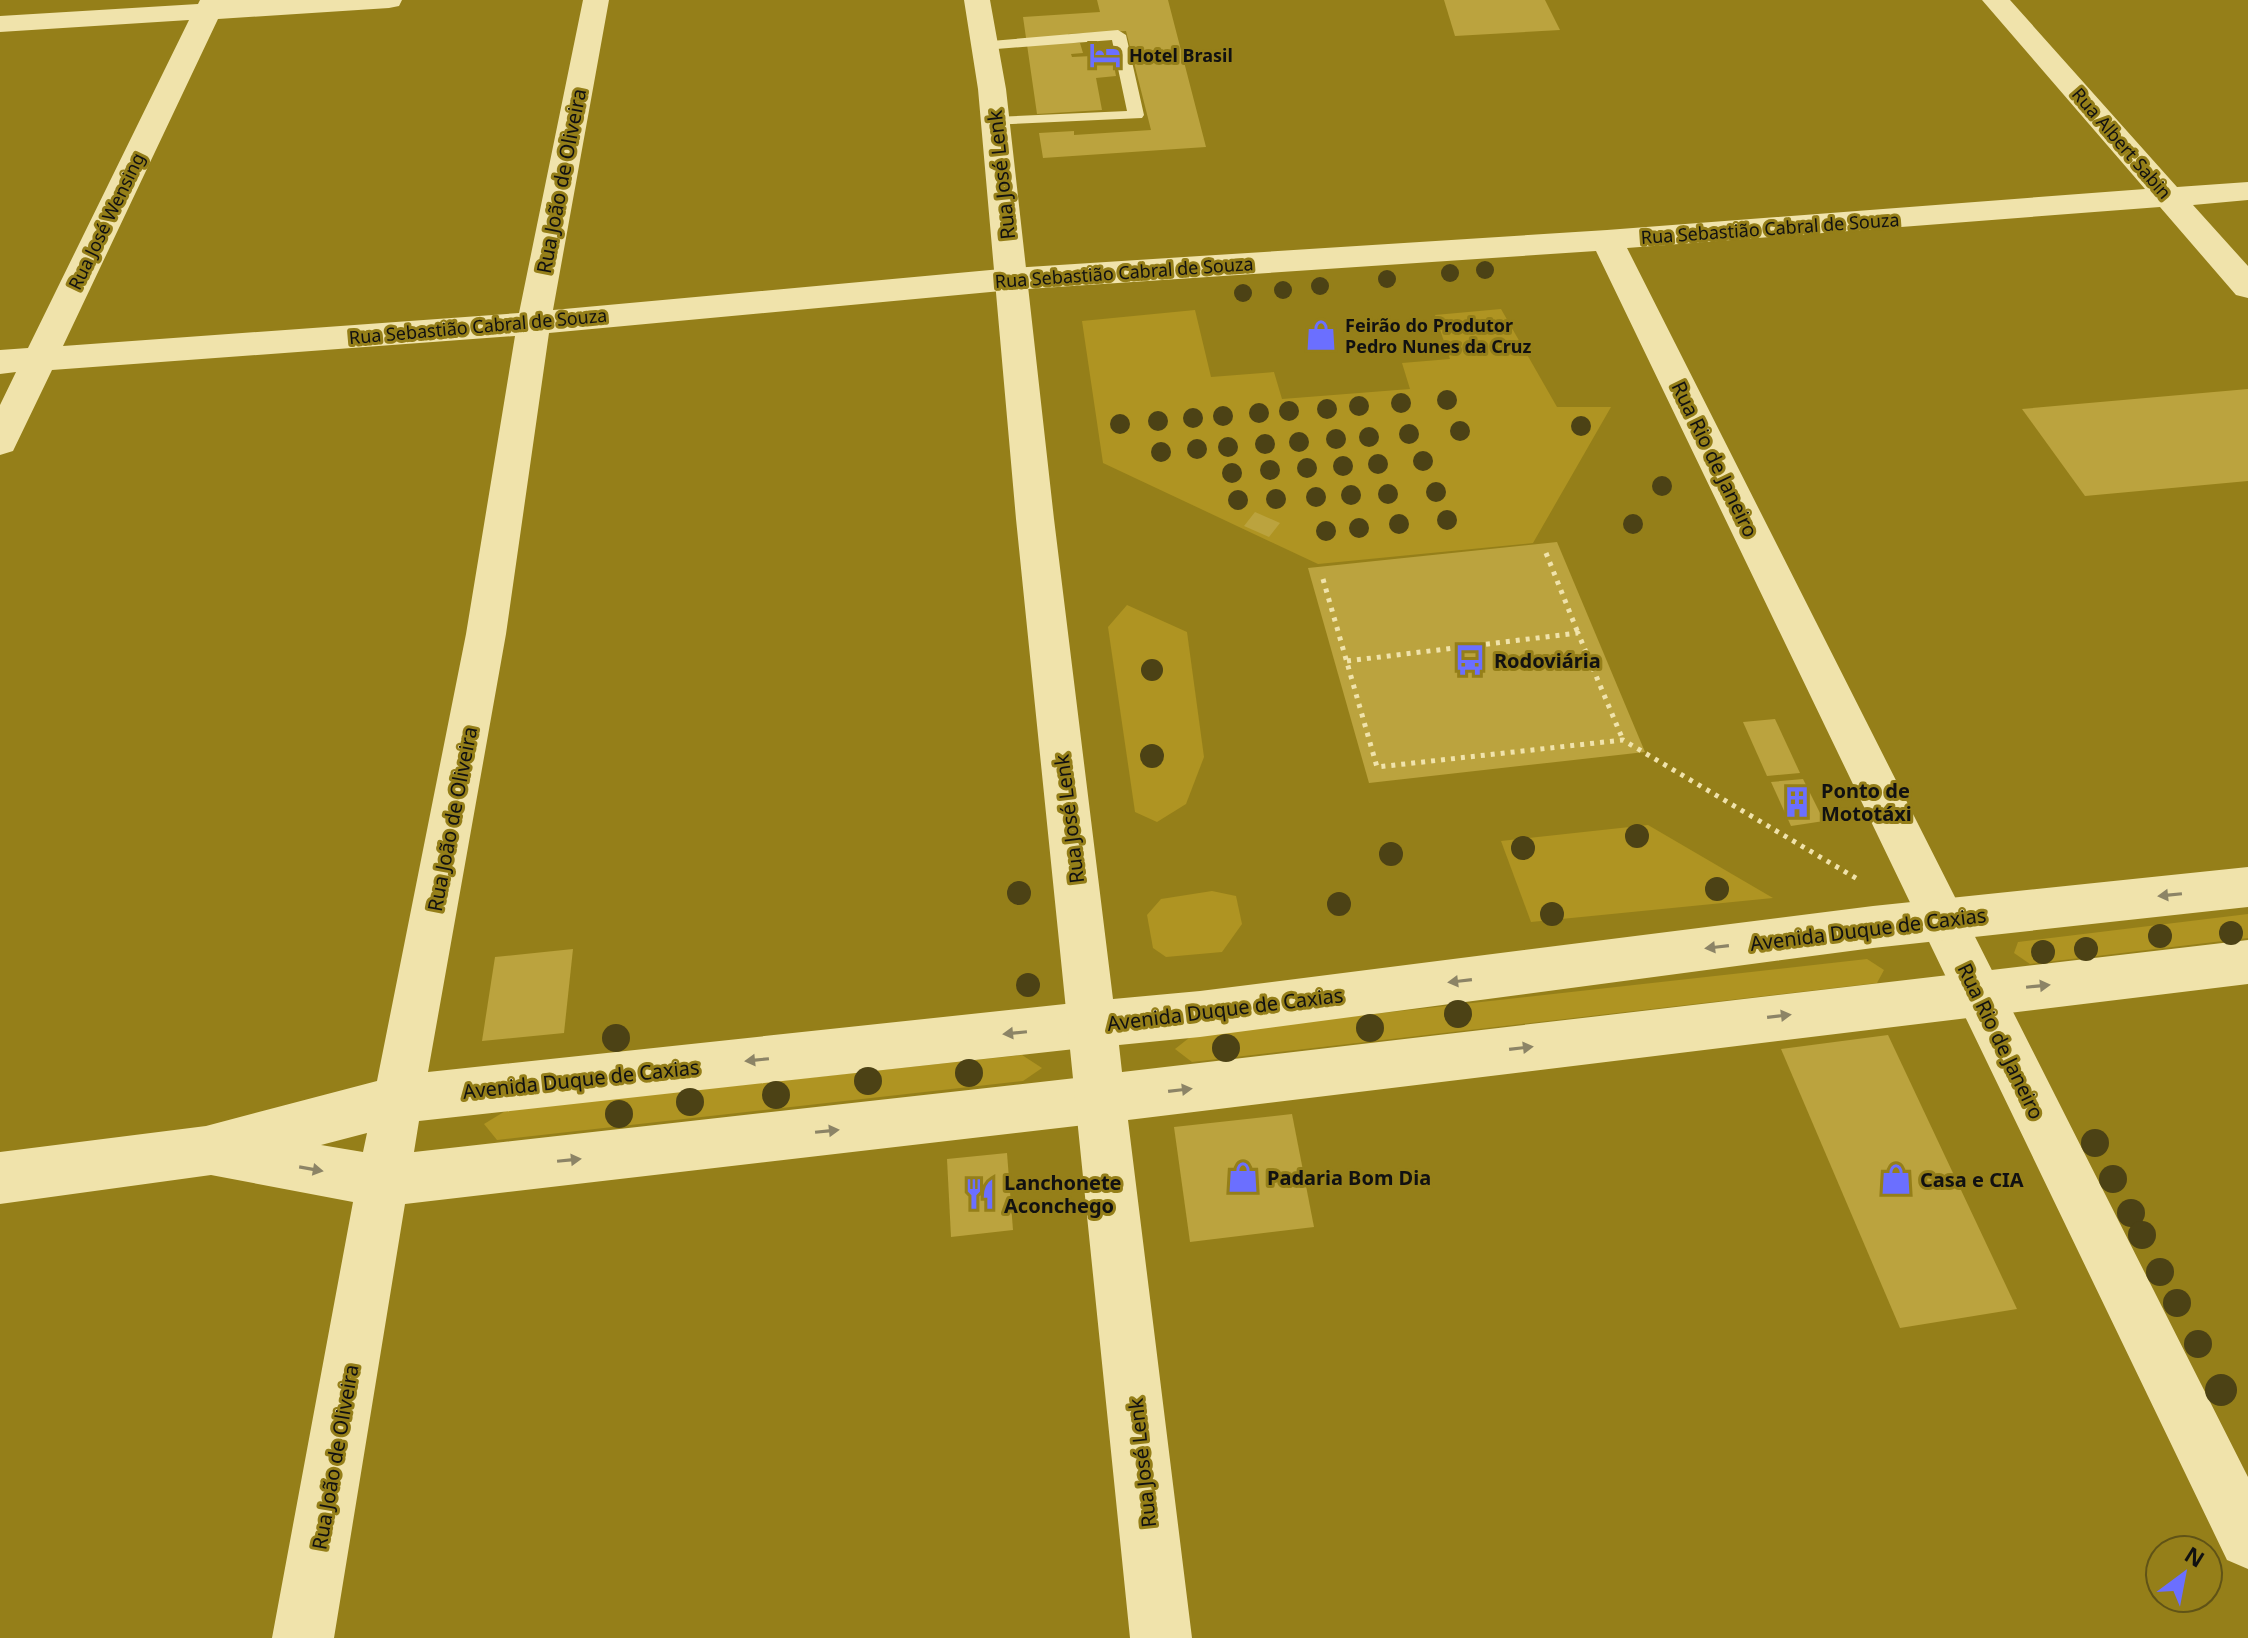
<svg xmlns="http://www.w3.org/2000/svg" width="2248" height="1638" viewBox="0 0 2248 1638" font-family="'Noto Sans',sans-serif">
<rect width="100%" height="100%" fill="#957f19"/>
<g fill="#af9422">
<polygon points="1501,309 1557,407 1611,407 1533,543 1318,564 1103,463 1082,321 1195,310 1211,377 1274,372 1282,399 1410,389 1402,363 1450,359 1435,315"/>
<polygon points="1127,605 1187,632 1204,757 1186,804 1157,822 1135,812 1108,627"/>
<polygon points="1648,825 1773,898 1531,922 1501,841"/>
<polygon points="1212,891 1236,896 1242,924 1222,952 1166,957 1153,948 1147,915 1161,899"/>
<polygon points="2248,914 2248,938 2030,964 2014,953 2018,942"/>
<polygon points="1867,959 1884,970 1877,983 1192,1062 1175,1049 1194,1034"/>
<polygon points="1022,1055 1042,1068 1023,1081 497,1140 484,1124 507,1110"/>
</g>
<g fill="#bba33e">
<polygon points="1097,0 1168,0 1206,147 1043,158 1039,133 1074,131 1074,135 1151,130 1126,31 1068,34 1069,43 1080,43 1083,53 1071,54 1072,57 1112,55 1116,76 1096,78 1102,110 1037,114 1023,17 1100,12"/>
<polygon points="1444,0 1545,0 1560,30 1455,36"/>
<polygon points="2248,389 2248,481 2085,496 2022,409"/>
<polygon points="1255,512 1280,523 1269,537 1244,526"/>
<polygon points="1557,542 1645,752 1369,783 1308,568"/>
<polygon points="1775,719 1800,773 1767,776 1743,722"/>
<polygon points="1803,779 1824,821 1791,826 1771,782"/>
<polygon points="573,949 564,1033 482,1041 495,957"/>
<polygon points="1888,1035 2017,1309 1900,1328 1781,1049"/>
<polygon points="1292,1114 1314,1227 1190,1242 1174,1127"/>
<polygon points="1007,1153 1013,1230 951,1237 947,1159"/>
</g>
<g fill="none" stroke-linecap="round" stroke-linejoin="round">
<g stroke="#f0e3ab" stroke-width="5" stroke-dasharray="4 6" stroke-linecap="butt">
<polyline points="1546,553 1578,633"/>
<polyline points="1323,579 1377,767 1623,740 1859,880"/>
<polyline points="1347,661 1578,633 1623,740"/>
</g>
<polygon fill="#f0e3ab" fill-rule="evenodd" points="1118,30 1126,35 1144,115 1142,118 989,125 987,122 995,117 1127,111 1112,40 984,50 976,45 979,42"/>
<path fill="#f0e3ab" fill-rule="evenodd" d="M200,0H402L399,6L389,8L218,19L63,346L519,313L583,0H609L553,310L1012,268L1607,230L2145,189L1982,0H2010L2177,187L2248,182V200L2193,205L2248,266V298L2236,295L2160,207L1627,248L2248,1477V1569L2227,1560L1596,251L1012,290L549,333L506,634L428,1072L1093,1001L1110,1008L1117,1024L1110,1040L1093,1047L419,1121L414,1152L1102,1075L1120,1082L1127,1099L1120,1116L1102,1123L405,1204L334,1638H272L353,1202L211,1175L0,1204V1152L206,1126L377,1081L466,634L515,336L52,370L13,451L0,455V405L16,372L0,374V350L28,348L189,20L0,32V16L198,4ZM367,1133L363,1152L321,1145Z"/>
<polygon fill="#f0e3ab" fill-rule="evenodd" points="964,0 990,0 1006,89 1054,519 1113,999 1200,991 1873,906 2248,867 2248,907 1873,948 1200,1037 1119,1045 1122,1072 2248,940 2248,984 1128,1120 1192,1638 1130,1638 1016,519 978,89"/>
</g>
<g fill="#4c4215">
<circle cx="1485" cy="270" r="9"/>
<circle cx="1450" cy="273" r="9"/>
<circle cx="1387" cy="279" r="9"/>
<circle cx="1320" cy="286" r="9"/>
<circle cx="1283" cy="290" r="9"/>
<circle cx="1243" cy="293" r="9"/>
<circle cx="1447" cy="400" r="10"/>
<circle cx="1401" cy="403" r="10"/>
<circle cx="1359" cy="406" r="10"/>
<circle cx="1327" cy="409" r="10"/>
<circle cx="1289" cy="411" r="10"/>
<circle cx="1259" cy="413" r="10"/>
<circle cx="1223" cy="416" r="10"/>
<circle cx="1193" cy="418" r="10"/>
<circle cx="1158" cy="421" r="10"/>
<circle cx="1120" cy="424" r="10"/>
<circle cx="1581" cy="426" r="10"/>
<circle cx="1460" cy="431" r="10"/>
<circle cx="1409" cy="434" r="10"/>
<circle cx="1369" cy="437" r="10"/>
<circle cx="1336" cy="439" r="10"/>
<circle cx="1299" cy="442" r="10"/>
<circle cx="1265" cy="444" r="10"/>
<circle cx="1228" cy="447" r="10"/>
<circle cx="1197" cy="449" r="10"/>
<circle cx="1161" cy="452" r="10"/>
<circle cx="1423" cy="461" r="10"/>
<circle cx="1378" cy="464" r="10"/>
<circle cx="1343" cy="466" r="10"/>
<circle cx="1307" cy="468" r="10"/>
<circle cx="1270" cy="470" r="10"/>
<circle cx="1232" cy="473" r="10"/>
<circle cx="1662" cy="486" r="10"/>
<circle cx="1436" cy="492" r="10"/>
<circle cx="1388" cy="494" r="10"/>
<circle cx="1351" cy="495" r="10"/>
<circle cx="1316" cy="497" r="10"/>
<circle cx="1276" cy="499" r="10"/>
<circle cx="1238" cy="500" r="10"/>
<circle cx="1447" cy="520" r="10"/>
<circle cx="1399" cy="524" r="10"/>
<circle cx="1633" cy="524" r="10"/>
<circle cx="1359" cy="528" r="10"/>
<circle cx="1326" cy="531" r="10"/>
<circle cx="1152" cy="670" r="11"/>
<circle cx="1152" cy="756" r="12"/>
<circle cx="1637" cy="836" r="12"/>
<circle cx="1523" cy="848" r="12"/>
<circle cx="1391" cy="854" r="12"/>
<circle cx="1717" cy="889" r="12"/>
<circle cx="1019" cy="893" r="12"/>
<circle cx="1339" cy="904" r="12"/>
<circle cx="1552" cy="914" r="12"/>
<circle cx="2231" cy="933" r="12"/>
<circle cx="2160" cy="936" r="12"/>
<circle cx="2086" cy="949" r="12"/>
<circle cx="2043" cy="952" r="12"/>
<circle cx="1028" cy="985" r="12"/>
<circle cx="1458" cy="1014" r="14"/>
<circle cx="1370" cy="1028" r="14"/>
<circle cx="616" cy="1038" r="14"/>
<circle cx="1226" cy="1048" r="14"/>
<circle cx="969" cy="1073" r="14"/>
<circle cx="868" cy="1081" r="14"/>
<circle cx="776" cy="1095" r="14"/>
<circle cx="690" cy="1102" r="14"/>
<circle cx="619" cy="1114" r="14"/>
<circle cx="2095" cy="1143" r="14"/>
<circle cx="2113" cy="1179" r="14"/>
<circle cx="2131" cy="1213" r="14"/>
<circle cx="2142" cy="1235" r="14"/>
<circle cx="2160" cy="1272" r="14"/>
<circle cx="2177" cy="1303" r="14"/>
<circle cx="2198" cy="1344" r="14"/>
<circle cx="2221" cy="1390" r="16"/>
</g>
<defs><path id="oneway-solid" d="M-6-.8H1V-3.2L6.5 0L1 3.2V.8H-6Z" transform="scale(2)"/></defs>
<g fill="#8c8466">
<use href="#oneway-solid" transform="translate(2170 895) rotate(174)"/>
<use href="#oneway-solid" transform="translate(1717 947) rotate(173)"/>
<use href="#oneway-solid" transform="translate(1460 981) rotate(173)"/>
<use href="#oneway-solid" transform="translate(2038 986) rotate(-6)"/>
<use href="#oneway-solid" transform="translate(1779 1016) rotate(-7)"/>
<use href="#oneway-solid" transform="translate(1015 1033) rotate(174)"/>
<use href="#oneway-solid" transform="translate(1521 1048) rotate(-7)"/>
<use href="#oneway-solid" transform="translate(757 1060) rotate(174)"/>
<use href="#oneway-solid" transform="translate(1180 1090) rotate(-7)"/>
<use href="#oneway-solid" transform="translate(827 1131) rotate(-6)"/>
<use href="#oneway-solid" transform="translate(569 1160) rotate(-6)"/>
<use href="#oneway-solid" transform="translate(311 1169) rotate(10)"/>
</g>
<defs>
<symbol id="hotel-bare" viewBox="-9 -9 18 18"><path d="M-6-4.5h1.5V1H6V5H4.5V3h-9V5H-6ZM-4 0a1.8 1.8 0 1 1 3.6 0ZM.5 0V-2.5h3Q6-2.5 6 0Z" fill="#6b6fff" stroke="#957f19" stroke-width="2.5" paint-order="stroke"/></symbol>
<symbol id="shop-bare" viewBox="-9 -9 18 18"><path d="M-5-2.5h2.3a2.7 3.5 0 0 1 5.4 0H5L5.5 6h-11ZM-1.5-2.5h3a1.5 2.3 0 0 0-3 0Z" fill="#6b6fff" stroke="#957f19" stroke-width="2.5" paint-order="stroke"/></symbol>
<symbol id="bus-bare" viewBox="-9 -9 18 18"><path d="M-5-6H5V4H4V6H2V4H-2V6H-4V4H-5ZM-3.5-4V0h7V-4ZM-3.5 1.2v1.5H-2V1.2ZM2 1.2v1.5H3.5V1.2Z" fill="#6b6fff" stroke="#957f19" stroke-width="2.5" paint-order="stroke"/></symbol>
<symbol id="building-bare" viewBox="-9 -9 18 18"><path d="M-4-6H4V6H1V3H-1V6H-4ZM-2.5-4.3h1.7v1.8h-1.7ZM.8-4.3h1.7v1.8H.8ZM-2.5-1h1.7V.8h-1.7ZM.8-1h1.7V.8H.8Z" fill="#6b6fff" stroke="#957f19" stroke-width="2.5" paint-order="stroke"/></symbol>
<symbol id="restaurant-bare" viewBox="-9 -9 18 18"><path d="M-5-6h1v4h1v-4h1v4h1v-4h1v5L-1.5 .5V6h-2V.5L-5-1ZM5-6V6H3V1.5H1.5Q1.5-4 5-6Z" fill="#6b6fff" stroke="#957f19" stroke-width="2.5" paint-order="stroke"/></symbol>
</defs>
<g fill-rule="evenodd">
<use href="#hotel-bare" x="1083" y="33" width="44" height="44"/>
<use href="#shop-bare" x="1299" y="313" width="44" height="44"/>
<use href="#bus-bare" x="1448" y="638" width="44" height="44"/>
<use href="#building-bare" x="1775" y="780" width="44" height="44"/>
<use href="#shop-bare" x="1221" y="1155" width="44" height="44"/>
<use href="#shop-bare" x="1874" y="1157" width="44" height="44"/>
<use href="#restaurant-bare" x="958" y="1172" width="44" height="44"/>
</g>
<g text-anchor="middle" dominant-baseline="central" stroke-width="6" stroke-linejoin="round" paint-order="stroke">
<g font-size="18" font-weight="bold" fill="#111" stroke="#957f19" text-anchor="start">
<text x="1129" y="55">Hotel Brasil</text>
<text x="1345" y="325">Feirão do Produtor<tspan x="1345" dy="21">Pedro Nunes da Cruz</tspan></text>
</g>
<g font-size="18" fill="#111" stroke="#957f19">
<text transform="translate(2122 143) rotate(49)">Rua Albert Sabin</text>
<text transform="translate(106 221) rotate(-64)">Rua José Wensing</text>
<text transform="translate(1770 228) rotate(-4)">Rua Sebastião Cabral de Souza</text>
<text transform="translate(1124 272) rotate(-4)">Rua Sebastião Cabral de Souza</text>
<text transform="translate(478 326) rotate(-5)">Rua Sebastião Cabral de Souza</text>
</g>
<g font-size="20" fill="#111" stroke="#957f19">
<text transform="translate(1001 175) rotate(-96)">Rua José Lenk</text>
<text transform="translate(561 181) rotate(-79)">Rua João de Oliveira</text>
<text transform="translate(1715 459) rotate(64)">Rua Rio de Janeiro</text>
<text transform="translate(452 819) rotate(-79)">Rua João de Oliveira</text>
<text transform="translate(1069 819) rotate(-97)">Rua José Lenk</text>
<text transform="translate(1868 929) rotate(-7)">Avenida Duque de Caxias</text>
<text transform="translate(1225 1009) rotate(-7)">Avenida Duque de Caxias</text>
<text transform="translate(2001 1041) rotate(64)">Rua Rio de Janeiro</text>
<text transform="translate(581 1079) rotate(-6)">Avenida Duque de Caxias</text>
<text transform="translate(335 1457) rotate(-80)">Rua João de Oliveira</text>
<text transform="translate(1142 1463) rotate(-96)">Rua José Lenk</text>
</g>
<g font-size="20" font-weight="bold" fill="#111" stroke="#957f19" text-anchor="start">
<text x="1494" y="660">Rodoviária</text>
<text x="1821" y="790">Ponto de<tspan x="1821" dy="23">Mototáxi</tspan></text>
<text x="1267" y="1177">Padaria Bom Dia</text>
<text x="1920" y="1179">Casa e CIA</text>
<text x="1004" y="1182">Lanchonete<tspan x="1004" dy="23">Aconchego</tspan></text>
</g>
</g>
<g transform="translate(2184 1574) rotate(32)"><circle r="38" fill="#957f19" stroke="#605316" stroke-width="2"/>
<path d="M0-6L14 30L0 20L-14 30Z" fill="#6b6fff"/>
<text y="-12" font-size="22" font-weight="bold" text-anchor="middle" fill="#111111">N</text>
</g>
</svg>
